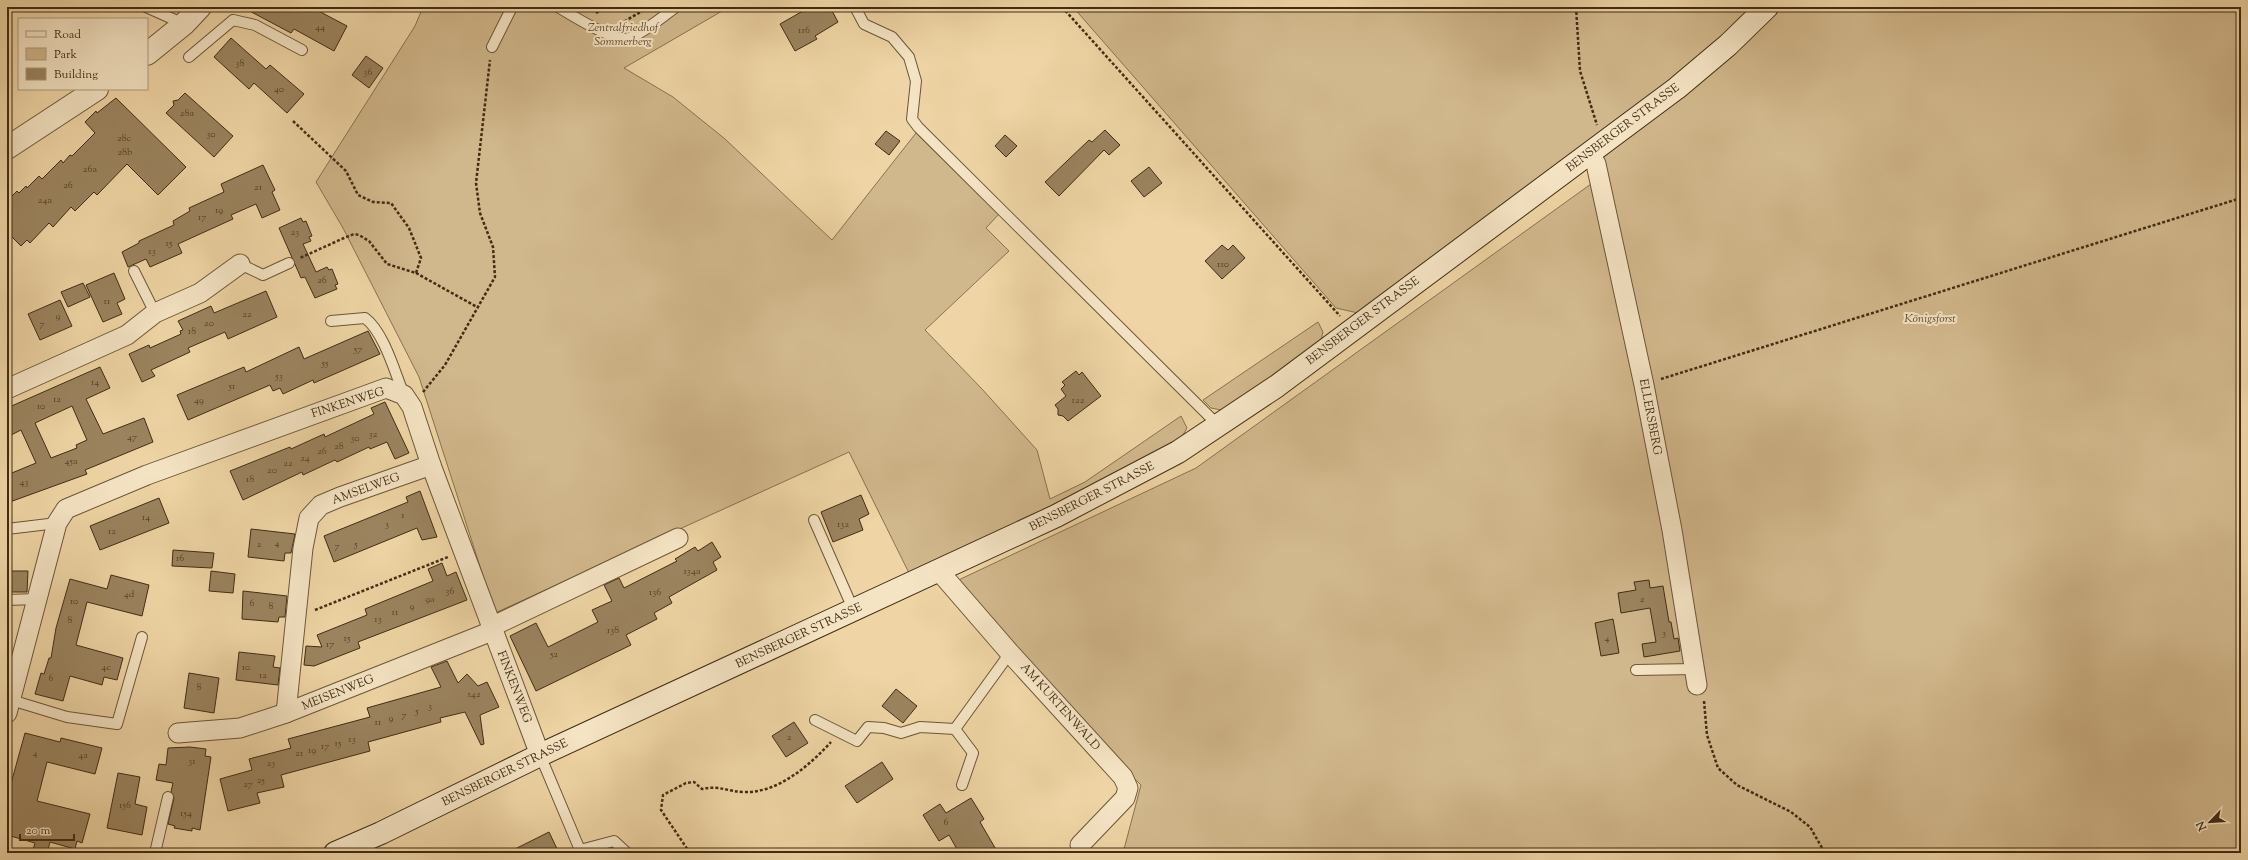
<svg xmlns="http://www.w3.org/2000/svg" width="2248" height="860" viewBox="0 0 2248 860" font-family="'Sorts Mill Goudy',serif">
<rect width="100%" height="100%" fill="#efd5a5"/>
<filter id="stains"><feTurbulence type="fractalNoise" baseFrequency=".005" numOctaves="4"/><feColorMatrix values="0 0 0 0 .2 0 0 0 0 .09 0 0 0 0 .02 0 0 0 .5 -.17"/></filter>
<radialGradient id="worn" r=".72"><stop offset=".6" stop-color="#630" stop-opacity="0"/><stop offset="1" stop-color="#630" stop-opacity=".3"/></radialGradient>
<g fill="#d1b88c" stroke="#897250">
<polygon points="423,7 729,7 624,68 673,97 725,139 832,240 916,133 999,214 986,228 1009,251 925,330 982,389 1037,450 1050,499 1085,482 1181,416 1187,428 1180,440 1117,475 910,575 849,452 495,613 419,377 343,228 316,182 415,26"/>
<polygon points="1073,7 2241,7 2241,853 1123,853 1141,785 992,639 950,584 1196,468 1591,184 1585,145 1358,313 1336,308"/>
<polygon points="1318,322 1323,332 1321,340 1226,411 1211,408 1203,400"/>
</g>
<g fill="#9b845f" stroke="#412c14" fill-rule="evenodd">
<polygon points="242,7 311,7 347,26 334,51 294,29 291,33"/>
<polygon points="810,7 830,7 838,22 815,36 817,39 795,51 780,24"/>
<polygon points="231,38 266,69 270,65 304,94 287,113 254,83 249,89 214,57"/>
<polygon points="366,56 383,68 369,88 352,75"/>
<polygon points="185,93 233,136 214,157 166,113 174,105 173,101 178,100"/>
<polygon points="116,98 186,167 158,195 127,164 97,195 94,192 75,211 71,207 53,227 49,223 30,243 27,240 21,246 7,232 7,201 17,191 19,193 26,186 27,188 39,176 42,179 61,160 63,163 70,155 72,156 95,133 85,122 96,111 97,113"/>
<polygon points="1105,130 1120,145 1109,155 1104,150 1059,196 1045,182 1089,140 1092,142"/>
<polygon points="886,131 900,141 889,155 875,144"/>
<polygon points="1005,135 1017,146 1006,157 995,146"/>
<polygon points="263,165 275,190 272,192 280,210 262,218 256,204 231,215 233,219 178,244 182,253 150,267 146,259 128,267 122,252 139,243 139,241 174,225 173,221 190,211 189,208 224,192 221,184"/>
<polygon points="1149,167 1162,183 1144,197 1131,181"/>
<polygon points="301,218 303,222 306,221 312,236 309,237 311,241 303,244 316,272 327,267 329,270 332,269 338,284 335,285 337,289 315,298 305,277 301,278 279,228"/>
<polygon points="1222,245 1228,250 1233,245 1245,258 1222,279 1205,261"/>
<polygon points="114,273 125,299 117,303 122,314 103,322 86,285"/>
<polygon points="83,283 90,297 68,307 61,292"/>
<polygon points="266,291 277,317 228,339 225,332 188,348 190,352 151,370 155,376 142,382 129,354 149,345 150,348 181,334 180,331 183,330 178,321 211,306 214,313"/>
<polygon points="60,300 72,326 40,340 28,314"/>
<polygon points="368,331 380,354 314,383 313,380 283,394 280,388 273,391 270,385 188,420 177,395 244,367 246,372 299,347 304,359"/>
<path d="M100,367L110,388L86,399L103,434L144,418L153,442L85,470L87,474L7,503V475L36,463L21,430L7,437V408ZM72,406L87,440L76,445L77,448L51,458L35,423Z"/>
<polygon points="1076,371 1079,375 1082,372 1101,396 1068,421 1063,416 1058,415 1058,409 1055,405 1066,396 1061,389 1065,385 1062,382"/>
<polygon points="385,402 409,453 395,459 387,442 370,449 369,447 337,462 335,460 303,475 302,472 243,500 230,471 290,447 291,449 324,434 325,437 374,414 371,408"/>
<polygon points="420,491 437,537 422,540 417,528 334,562 324,536 408,502 406,497"/>
<polygon points="861,495 869,514 859,519 863,530 833,542 821,512"/>
<polygon points="159,498 169,523 100,550 90,526"/>
<polygon points="251,529 295,534 291,553 285,553 284,561 248,557"/>
<polygon points="712,542 721,557 713,562 717,570 669,597 672,603 654,613 657,619 626,635 631,645 536,691 510,636 536,623 548,647 598,622 592,610 612,601 604,585 619,578 624,588 677,561 675,559 695,547 698,551"/>
<polygon points="173,550 214,553 212,568 172,566"/>
<polygon points="442,563 447,576 456,572 467,600 358,642 360,648 314,666 304,665 306,646 322,647 317,635 367,615 365,609 433,581 428,569"/>
<polygon points="7,571 28,571 27,592 7,592"/>
<polygon points="211,571 235,574 233,593 209,591"/>
<polygon points="111,575 149,585 142,616 87,602 76,645 123,658 117,680 104,677 102,685 70,676 63,701 35,694 41,673 44,674 49,658 51,658 56,628 70,579 107,589"/>
<polygon points="1649,580 1650,588 1663,586 1669,622 1671,622 1674,639 1678,638 1680,651 1644,657 1642,644 1656,642 1650,608 1621,613 1618,593 1636,590 1634,582"/>
<polygon points="243,591 287,596 285,617 279,617 278,622 242,619"/>
<polygon points="1613,619 1619,653 1601,656 1595,623"/>
<polygon points="239,652 275,656 273,667 280,668 278,685 236,680"/>
<polygon points="447,661 458,683 467,674 478,686 487,682 499,707 480,715 484,744 481,745 465,712 440,718 441,722 368,742 370,751 281,775 284,787 257,793 260,803 228,811 220,779 252,770 249,759 291,748 288,739 370,717 367,708 441,687 431,667"/>
<polygon points="189,673 219,678 214,713 184,708"/>
<polygon points="896,689 917,706 903,723 882,706"/>
<polygon points="794,722 808,743 786,757 772,736"/>
<polygon points="25,733 60,742 61,738 102,748 95,774 47,762 37,801 90,814 82,843 77,841 75,849 50,842 47,853 32,853 35,843 7,835 7,798"/>
<polygon points="190,747 206,749 205,756 211,757 200,830 192,828 192,831 174,828 175,826 168,824 174,798 171,792 173,783 156,780 159,764 166,765 168,748"/>
<polygon points="882,762 893,779 857,803 845,786"/>
<polygon points="118,773 140,777 135,804 147,807 142,835 107,828"/>
<polygon points="971,798 984,819 980,822 998,853 959,853 949,835 939,841 923,815 940,804 946,813"/>
<polygon points="549,832 559,853 507,853"/>
</g>
<g fill="none" stroke-linecap="round" stroke-linejoin="round">
<defs>
<g id="service">
<polyline points="146,7 184,24"/>
<path d="M558,7C571,15 610,39 624,39C636,39 665,15 676,7"/>
<polyline points="855,7 864,24 892,37 909,57 916,81 912,119 918,127 1218,425"/>
<polyline points="492,47 512,7"/>
<polyline points="189,57 233,20 255,25 302,50"/>
<polyline points="240,264 263,275 289,263"/>
<polyline points="134,271 155,313"/>
<path d="M331,321L365,318C384,332 395,373 404,395"/>
<polyline points="814,520 854,611"/>
<polyline points="7,529 57,523"/>
<polyline points="7,600 37,599"/>
<polyline points="1636,670 1694,669"/>
<polyline points="11,700 67,717 117,724 142,637"/>
<polyline points="815,720 857,741 868,727 884,728 901,733 920,727 955,729 1010,653"/>
<polyline points="955,729 973,753 962,785"/>
<polyline points="540,755 580,850 614,841 627,853"/>
<polyline points="155,853 168,797"/>
</g>
<g id="minor">
<polyline points="1590,153 1596,164 1644,385 1672,530 1697,685"/>
<polyline points="7,389 127,335 155,313 200,293 240,264"/>
<polyline points="939,571 1010,653 1123,777 1128,788 1125,798 1080,845"/>
<polyline points="491,627 678,538"/>
<polyline points="7,713 57,523 66,509 147,475 386,388 404,395 412,407 431,465 540,755"/>
<polyline points="286,713 303,548 309,518 321,505 340,497 431,465"/>
<polyline points="178,733 240,728 286,713 492,631"/>
</g>
<g id="tertiary">
<polyline points="147,54 184,24 200,7"/>
<polyline points="7,148 97,89"/>
</g>
<polyline id="secondary" points="335,853 381,833 540,755 1056,516 1178,452 1277,386 1677,88 1728,45 1767,7"/>
</defs>
<use href="#service" stroke="#6c5638" stroke-width="12"/>
<use href="#minor" stroke="#6c5638" stroke-width="21"/>
<use href="#tertiary" stroke="#6c5638" stroke-width="24"/>
<use href="#secondary" stroke="#412c14" stroke-width="24"/>
<g stroke="#412c14" stroke-width="2.5" stroke-dasharray="3 2" stroke-linecap="butt">
<polyline points="1062,7 1340,316"/>
<polyline points="1576,7 1580,71 1597,125"/>
<polyline points="596,13 608,7"/>
<polyline points="620,24 649,7"/>
<polyline points="293,121 346,171 358,195 373,202 391,203 409,228 421,258 416,273 387,264 369,241 359,235 354,234 344,238 300,258"/>
<polyline points="416,273 477,307"/>
<polyline points="1661,379 2241,198"/>
<polyline points="423,392 445,365 495,277 493,247 480,213 476,183 490,60"/>
<polyline points="315,610 448,557"/>
<polyline points="1704,701 1707,735 1718,768 1737,785 1791,812 1810,827 1825,853"/>
<path d="M690,853L661,810L663,795L686,783L694,782L702,789C720,785 728,792 745,792C778,793 810,765 831,742"/>
</g>
<use href="#service" stroke="#f5e4c4" stroke-width="10"/>
<use href="#minor" stroke="#f5e4c4" stroke-width="19"/>
<use href="#tertiary" stroke="#f5e4c4" stroke-width="22"/>
<use href="#secondary" stroke="#f5e4c4" stroke-width="22"/>
</g>
<g text-anchor="middle" dominant-baseline="central" stroke-width="4" stroke-linejoin="round" paint-order="stroke">
<g font-size="10" fill="#584227">
<text x="320" y="27">44</text>
<text x="804" y="30">116</text>
<text x="240" y="63">38</text>
<text x="368" y="72">36</text>
<text x="279" y="89">40</text>
<text x="187" y="113">28a</text>
<text x="211" y="134">30</text>
<text x="124" y="138">28c</text>
<text x="125" y="152">28b</text>
<text x="90" y="169">26a</text>
<text x="68" y="185">26</text>
<text x="258" y="187">21</text>
<text x="45" y="200">24a</text>
<text x="219" y="210">19</text>
<text x="202" y="217">17</text>
<text x="295" y="232">23</text>
<text x="169" y="243">15</text>
<text x="152" y="251">13</text>
<text x="1223" y="264">110</text>
<text x="322" y="280">26</text>
<text x="107" y="301">11</text>
<text x="247" y="314">22</text>
<text x="58" y="316">9</text>
<text x="209" y="323">20</text>
<text x="42" y="324">7</text>
<text x="192" y="331">18</text>
<text x="358" y="349">57</text>
<text x="325" y="363">55</text>
<text x="279" y="376">53</text>
<text x="95" y="382">14</text>
<text x="232" y="386">51</text>
<text x="57" y="399">12</text>
<text x="199" y="400">49</text>
<text x="1078" y="400">122</text>
<text x="41" y="406">10</text>
<text x="373" y="434">32</text>
<text x="132" y="437">47</text>
<text x="355" y="438">30</text>
<text x="339" y="446">28</text>
<text x="322" y="451">26</text>
<text x="305" y="458">24</text>
<text x="71" y="461">45a</text>
<text x="288" y="463">22</text>
<text x="272" y="470">20</text>
<text x="250" y="479">18</text>
<text x="24" y="482">43</text>
<text x="403" y="515">1</text>
<text x="146" y="517">14</text>
<text x="387" y="524">3</text>
<text x="843" y="524">132</text>
<text x="112" y="531">12</text>
<text x="277" y="543">4</text>
<text x="259" y="544">2</text>
<text x="356" y="544">5</text>
<text x="337" y="546">7</text>
<text x="180" y="558">16</text>
<text x="692" y="571">134a</text>
<text x="450" y="591">36</text>
<text x="655" y="592">136</text>
<text x="129" y="594">4d</text>
<text x="430" y="599">9a</text>
<text x="1642" y="599">2</text>
<text x="74" y="601">10</text>
<text x="252" y="603">6</text>
<text x="271" y="606">8</text>
<text x="412" y="606">9</text>
<text x="395" y="612">11</text>
<text x="378" y="619">13</text>
<text x="70" y="620">8</text>
<text x="613" y="630">138</text>
<text x="1664" y="633">3</text>
<text x="347" y="638">15</text>
<text x="1607" y="638">4</text>
<text x="330" y="644">17</text>
<text x="554" y="654">52</text>
<text x="106" y="667">4c</text>
<text x="246" y="667">10</text>
<text x="263" y="675">12</text>
<text x="51" y="678">6</text>
<text x="199" y="687">8</text>
<text x="474" y="694">142</text>
<text x="430" y="706">3</text>
<text x="417" y="711">5</text>
<text x="404" y="715">7</text>
<text x="391" y="718">9</text>
<text x="378" y="722">11</text>
<text x="789" y="737">2</text>
<text x="352" y="739">13</text>
<text x="338" y="743">15</text>
<text x="325" y="746">17</text>
<text x="312" y="750">19</text>
<text x="35" y="753">4</text>
<text x="299" y="753">21</text>
<text x="83" y="755">4a</text>
<text x="192" y="761">31</text>
<text x="271" y="763">23</text>
<text x="261" y="780">25</text>
<text x="248" y="784">27</text>
<text x="125" y="805">156</text>
<text x="186" y="813">154</text>
<text x="946" y="822">6</text>
</g>
<g font-size="12" font-style="italic" fill="#5e482c" stroke="#f5e4c4">
<text x="623" y="28">Zentralfriedhof<tspan x="623" dy="14">Sommerberg</tspan></text>
<text x="1930" y="319">Königsforst</text>
</g>
<g font-size="12" fill="#412c14" stroke="#f5e4c4">
<text transform="translate(1623 128) rotate(-37)">BENSBERGER STRASSE</text>
<text transform="translate(1363 321) rotate(-37)">BENSBERGER STRASSE</text>
<text transform="translate(348 403) rotate(-18)">FINKENWEG</text>
<text transform="translate(1650 417) rotate(79)">ELLERSBERG</text>
<text transform="translate(366 489) rotate(-20)">AMSELWEG</text>
<text transform="translate(1092 497) rotate(-27)">BENSBERGER STRASSE</text>
<text transform="translate(799 636) rotate(-25)">BENSBERGER STRASSE</text>
<text transform="translate(514 687) rotate(69)">FINKENWEG</text>
<text transform="translate(338 693) rotate(-22)">MEISENWEG</text>
<text transform="translate(1060 707) rotate(48)">AM KURTENWALD</text>
<text transform="translate(505 773) rotate(-26)">BENSBERGER STRASSE</text>
</g>
</g>
<rect width="2248" height="860" fill="none" stroke="#efd5a5" stroke-width="24"/>
<rect x="8" y="8" width="2232" height="844" fill="none" stroke="#412c14" stroke-width="2"/>
<rect x="12" y="12" width="2224" height="836" fill="none" stroke="#412c14"/>
<rect x="18" y="18" width="130" height="72" fill="#f5e4c4" stroke="#ad9a7e"/>
<rect x="26" y="31" width="20" height="6" fill="#f5e4c4" stroke="#ad9a7e"/>
<text x="54" y="38" font-size="12" fill="#412c14">Road</text>
<rect x="26" y="48" width="20" height="12" fill="#d1b88c" stroke="#ad9a7e"/>
<text x="54" y="58" font-size="12" fill="#412c14">Park</text>
<rect x="26" y="68" width="20" height="12" fill="#9b845f" stroke="#ad9a7e"/>
<text x="54" y="78" font-size="12" fill="#412c14">Building</text>
<g transform="translate(2210 822) rotate(245)" stroke="#f5e4c4" stroke-width="3" paint-order="stroke">
<path d="M0-3L7 15L0 10L-7 15Z" fill="#412c14"/>
<text y="-6" font-size="11" font-weight="bold" text-anchor="middle" fill="#412c14">N</text>
</g>
<path d="M20 834v6h54v-6" fill="none" stroke="#412c14" stroke-width="2"/>
<text x="26" y="834" font-size="12" fill="#412c14" stroke="#f5e4c4" stroke-width="3" paint-order="stroke">20 m</text>
<rect width="100%" height="100%" filter="url(#stains)"/>
<rect width="100%" height="100%" fill="url(#worn)"/>
</svg>
